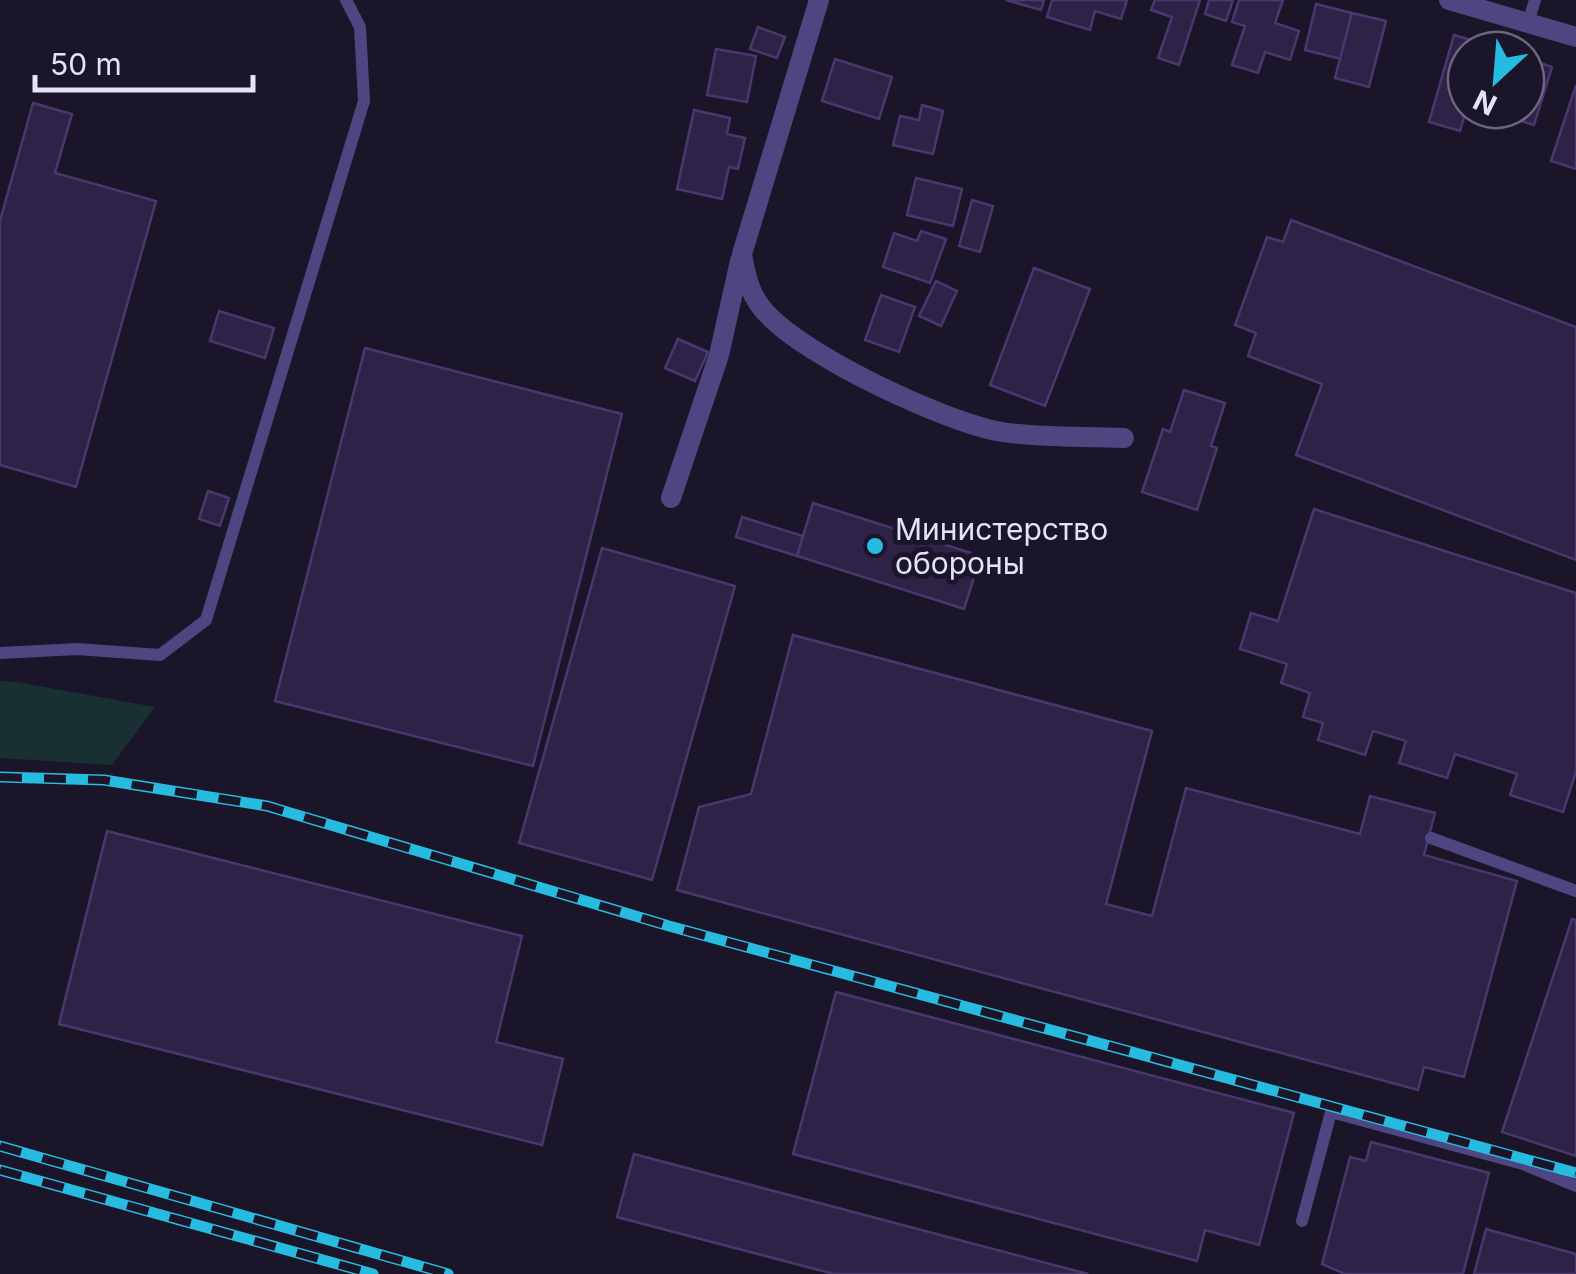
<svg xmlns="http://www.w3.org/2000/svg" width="1576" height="1274" viewBox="0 0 1576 1274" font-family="Inter,sans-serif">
<rect width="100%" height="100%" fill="#1a1529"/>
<polygon fill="#183032" points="0,681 17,682 155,707 112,765 0,758"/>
<g fill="#2e2347" stroke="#493870" stroke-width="2.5">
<polygon points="1006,0 1044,0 1041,10"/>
<polygon points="1052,0 1127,0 1121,19 1095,11 1090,30 1047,17"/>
<polygon points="1155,0 1200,0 1179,65 1158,58 1172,17 1151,10"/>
<polygon points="1209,0 1233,0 1226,21 1205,14"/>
<polygon points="1239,0 1283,0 1275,23 1299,31 1290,60 1265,52 1258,73 1232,65 1245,26 1232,22"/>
<polygon points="1316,4 1352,13 1341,59 1305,50"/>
<polygon points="1352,13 1386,21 1369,87 1335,78"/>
<polygon points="758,27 785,37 777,58 750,49"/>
<polygon points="1454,35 1485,44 1483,50 1466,50 1466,110 1460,131 1429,122"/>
<polygon points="716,49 756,56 747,102 707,95"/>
<polygon points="1526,58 1552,67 1534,125 1502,115 1503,110 1526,110"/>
<polygon points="835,59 892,77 879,119 822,101"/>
<polygon points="1576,85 1576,169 1551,161"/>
<polygon points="33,103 72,114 55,173 156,201 76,487 0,465 0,221"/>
<polygon points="922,105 943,111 933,154 893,145 900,116 919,120"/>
<polygon points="694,110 730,118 727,134 745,138 738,169 729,167 722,199 677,189"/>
<polygon points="916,178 962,189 953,226 907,215"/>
<polygon points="972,200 993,206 980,252 959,246"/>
<polygon points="1291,220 1576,327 1576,560 1296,455 1322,384 1248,356 1256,333 1235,325 1267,237 1283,242"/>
<polygon points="921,231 946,239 930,283 883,267 894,233 917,241"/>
<polygon points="1034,268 1090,289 1045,406 990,385"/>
<polygon points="936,281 957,291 941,326 919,316"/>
<polygon points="881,295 915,307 899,352 865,340"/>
<polygon points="219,311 274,328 265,358 210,341"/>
<polygon points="678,339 708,352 695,381 665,368"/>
<polygon points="365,348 622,414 533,766 275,701"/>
<polygon points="1184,390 1225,403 1211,446 1217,448 1197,510 1142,492 1163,429 1170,432"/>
<polygon points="208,491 229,498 220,526 199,519"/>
<polygon points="813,503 981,556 964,609 797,556"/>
<polygon points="1314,509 1576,593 1576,772 1563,812 1510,795 1517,774 1455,754 1447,778 1399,763 1406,741 1373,731 1365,755 1318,740 1323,723 1303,717 1310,693 1281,683 1287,664 1240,649 1251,613 1278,621"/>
<polygon points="742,517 803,536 797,556 736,537"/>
<polygon points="602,548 735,586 652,880 519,843"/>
<polygon points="793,635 1152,731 1106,904 1152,916 1186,788 1360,834 1370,796 1435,813 1424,855 1517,881 1464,1077 1424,1067 1418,1090 677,890 699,807 751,794"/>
<polygon points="107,831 522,936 496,1042 563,1059 542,1145 59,1024"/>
<polygon points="1572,919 1576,920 1576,1156 1502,1132"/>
<polygon points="836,992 1294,1113 1259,1245 1205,1230 1197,1261 793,1154"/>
<polygon points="1371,1142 1489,1173 1463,1274 1345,1274 1322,1264 1350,1157 1366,1161"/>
<polygon points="634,1154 1088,1274 834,1274 617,1217"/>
<polygon points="1486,1229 1576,1254 1576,1274 1474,1274"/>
</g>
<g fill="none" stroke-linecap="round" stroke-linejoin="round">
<g stroke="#4e4681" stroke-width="12">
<polyline points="1528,23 1535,0"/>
<polyline points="0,653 77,649 160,655 206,620 364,101 360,27 346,0"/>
<polyline points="1431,838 1576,891"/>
<polyline points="1302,1221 1331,1112 1523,1164 1576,1186"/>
</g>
<g stroke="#4e4681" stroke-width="20">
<path d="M819,0L742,254C746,278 751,299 769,316C810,358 944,422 1002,432C1041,438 1084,436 1124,438"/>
<polyline points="1449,0 1576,37"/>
<polyline points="671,498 719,355 740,261"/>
</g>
<defs>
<g id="rail">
<polyline points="0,777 104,780 267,806 669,926 1576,1173"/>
<polyline points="0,1146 448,1274"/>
<polyline points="0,1170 373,1274"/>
</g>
</defs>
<use href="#rail" stroke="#27bbe0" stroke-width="11"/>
<use href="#rail" stroke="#1a1529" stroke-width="8" stroke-dasharray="22" stroke-linecap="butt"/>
</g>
<circle fill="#27bbe0" stroke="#1a1529" stroke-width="4" cx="875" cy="546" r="10"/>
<g text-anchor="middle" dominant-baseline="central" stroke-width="10" stroke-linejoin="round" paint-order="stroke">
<g font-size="30" fill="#e6e1fb" stroke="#1a1529" text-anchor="start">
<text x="895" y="529">Министерство<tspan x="895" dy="34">обороны</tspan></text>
</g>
</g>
<g transform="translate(1496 80) rotate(206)"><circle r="48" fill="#1a1529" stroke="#6c677d" stroke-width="2.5"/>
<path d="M0-8L18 38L0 25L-18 38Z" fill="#27bbe0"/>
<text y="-15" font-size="28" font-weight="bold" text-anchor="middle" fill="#e6e1fb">N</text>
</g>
<path d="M35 75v15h218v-15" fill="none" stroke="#e6e1fb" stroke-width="5"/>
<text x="50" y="75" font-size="30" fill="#e6e1fb" stroke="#1a1529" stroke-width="8" paint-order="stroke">50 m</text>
</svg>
